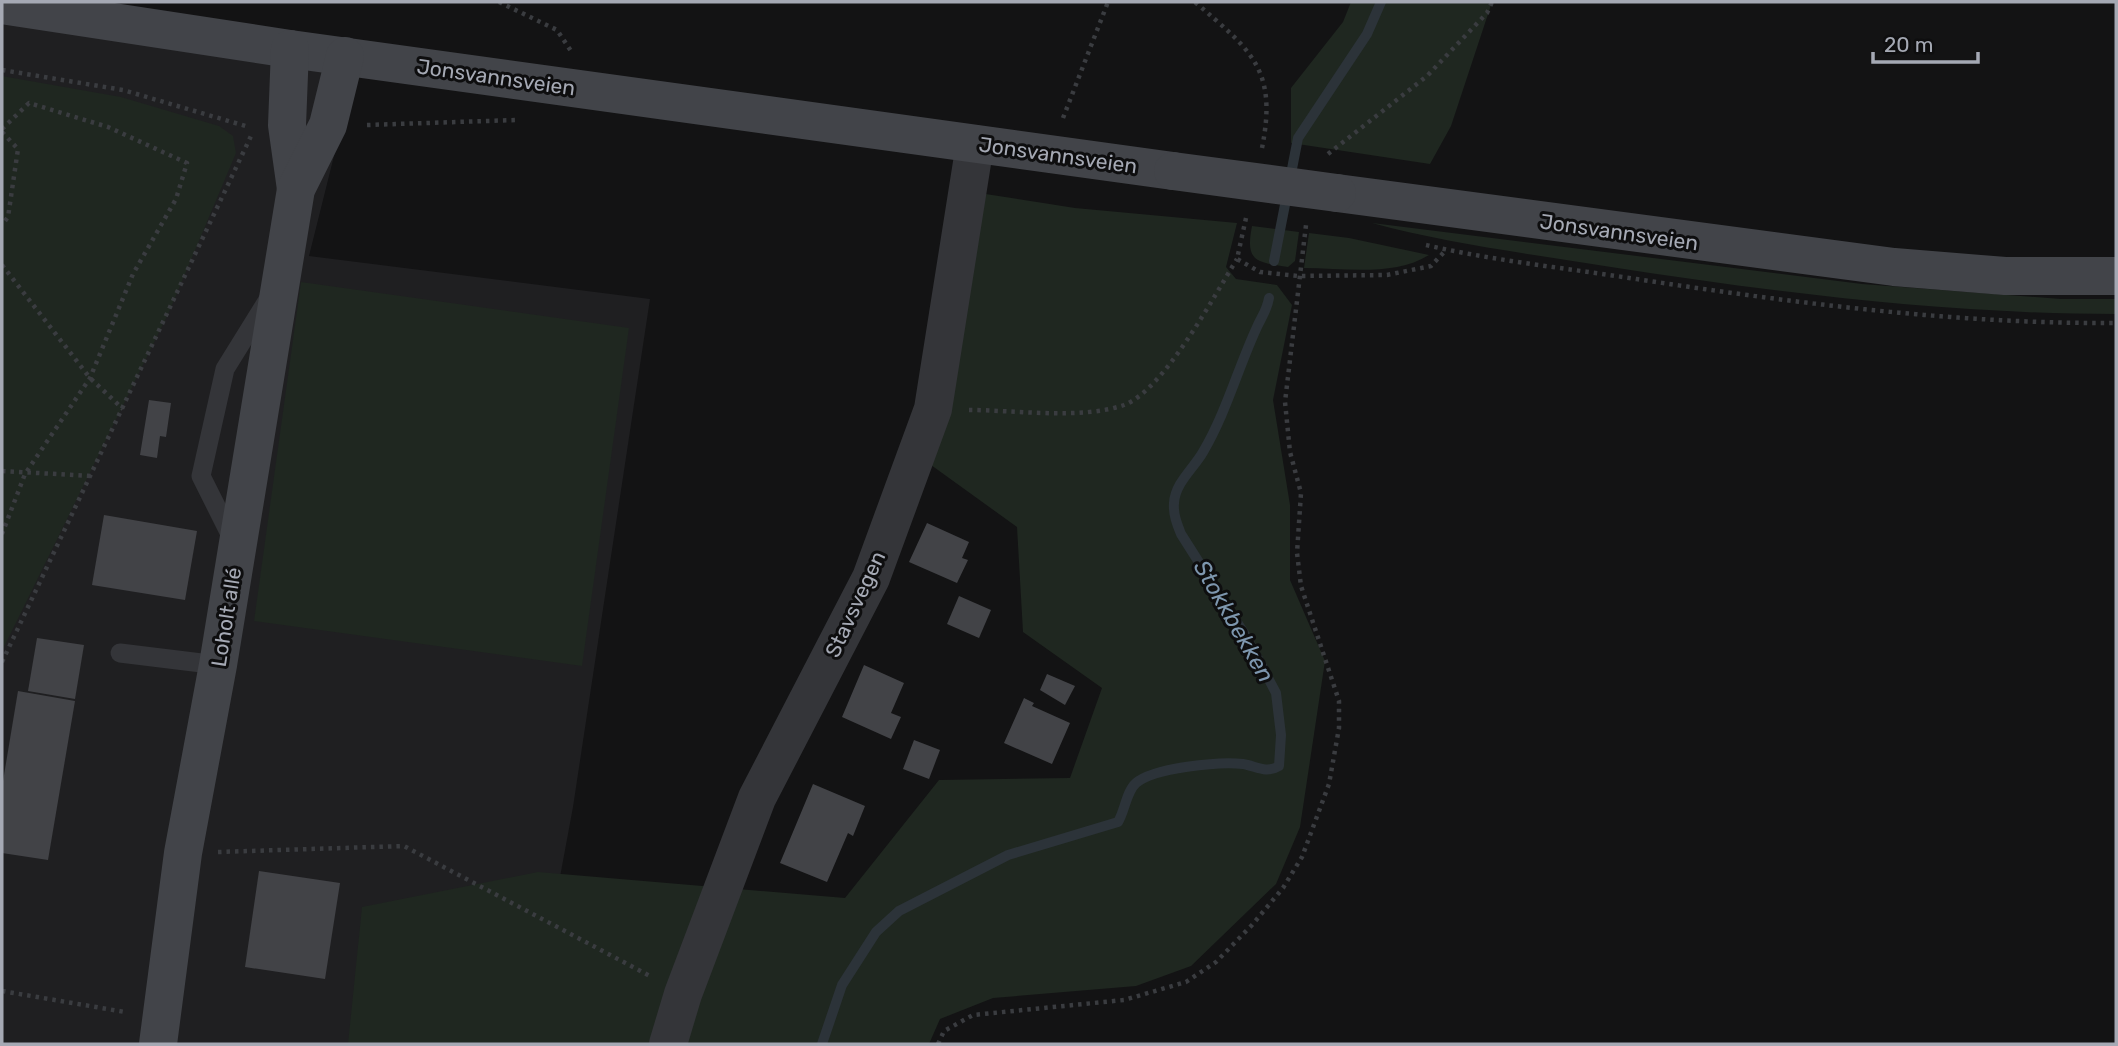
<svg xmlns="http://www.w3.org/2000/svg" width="2118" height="1046" viewBox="0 0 2118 1046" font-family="Rubik,sans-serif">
<rect width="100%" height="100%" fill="#131314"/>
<polygon fill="#1f1f21" points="2,5 345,56 340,132 309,256 650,299 573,807 529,1044 2,1044"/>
<g fill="#1f2720">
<polygon points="1351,2 1492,2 1451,126 1430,164 1291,143 1291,88 1343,22"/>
<polygon points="2,76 121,97 219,126 233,136 236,153 169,312 2,651"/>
<polygon points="979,193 1075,208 1237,223 1226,267 1236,279 1277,285 1292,305 1273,400 1290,505 1290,580 1325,661 1300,827 1276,884 1191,966 1136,986 993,998 940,1019 929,1044 348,1044 362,907 538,872 845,898 939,780 1070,778 1102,688 1023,632 1017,527 931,465"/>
<path d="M1372,223L1862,284L2061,299H2116V314C1947,314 1779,293 1611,267C1531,254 1450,244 1372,223Z"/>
<path d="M1252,226L1299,232L1295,261L1288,267C1256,262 1245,262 1252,226Z"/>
<path d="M1309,233L1349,238L1429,255C1394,277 1344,268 1304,268Z"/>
<polygon points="301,282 629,328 582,666 254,621"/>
</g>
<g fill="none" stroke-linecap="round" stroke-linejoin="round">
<g stroke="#2c3339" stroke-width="10">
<polyline points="1274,261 1298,138 1367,34 1381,2"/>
<path d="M822,1044L842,985L876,932L899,911L1008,855L1118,822C1125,811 1126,792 1136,783C1153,768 1220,761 1243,764C1256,766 1266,774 1279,766L1281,735L1276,693L1247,638L1181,534C1177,524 1173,514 1174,503C1175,483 1194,468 1203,452C1226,413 1238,368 1257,327C1262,316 1267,310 1269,298"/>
</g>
</g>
<g fill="#424347">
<polygon points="149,400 171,403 166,437 160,436 157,458 140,455"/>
<polygon points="104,515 197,531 185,600 92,585"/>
<polygon points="927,523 969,542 962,558 968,560 957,583 909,562"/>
<polygon points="959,596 991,610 979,638 947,624"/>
<polygon points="37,638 84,645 75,699 28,691"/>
<polygon points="864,665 904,683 891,713 901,717 891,739 842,717"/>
<polygon points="1047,674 1075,686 1065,705 1040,690"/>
<polygon points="18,691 75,701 48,860 2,853 2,787"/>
<polygon points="1024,698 1034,703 1032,706 1070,723 1052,764 1004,743"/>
<polygon points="914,740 940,750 929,779 903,769"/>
<polygon points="813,784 865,806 853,836 848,833 827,882 780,863"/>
<polygon points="259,871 340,883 325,979 245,967"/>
</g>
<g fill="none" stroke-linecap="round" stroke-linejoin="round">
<g stroke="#3a3c40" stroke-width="4.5" stroke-dasharray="3.5 5" stroke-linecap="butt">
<polyline points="499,2 557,30 571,51"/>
<path d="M1195,2C1250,50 1278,68 1262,148"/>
<polyline points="2,70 123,90 249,127"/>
<polyline points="1063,118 1108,2"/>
<polyline points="367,125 516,120"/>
<polyline points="2,129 29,103 108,127 187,163 176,199 133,274 90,378 25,474 2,534"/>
<polyline points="2,132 18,149 8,217 2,225"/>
<polyline points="1328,154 1427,76 1487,13 1492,2"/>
<polyline points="1246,218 1237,259 1260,272 1298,276 1387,275 1431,266 1446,250"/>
<path d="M1426,245C1495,261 1566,268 1636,279C1795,303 1955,324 2116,323"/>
<polyline points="2,265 90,378 123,409"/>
<path d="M969,410C1015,410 1081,420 1124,405C1164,390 1214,296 1237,259"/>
<polyline points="2,471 91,476"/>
<polyline points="2,662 251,136"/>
<polyline points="218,852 404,846 650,976"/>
<polyline points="2,991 125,1012"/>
<polyline points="938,1044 944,1031 973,1015 1124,1000 1186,982 1216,962 1252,925 1283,888 1302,857 1329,784 1339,728 1339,701 1301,586 1297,553 1301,493 1290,452 1285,402 1306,225"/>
</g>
<g stroke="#343539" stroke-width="19">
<polyline points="234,542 201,476 225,369 269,298"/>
<polyline points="120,653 218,665"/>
</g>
<polyline stroke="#343539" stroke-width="38" points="668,1044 683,994 757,798 871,578 933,409 975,144"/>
<g stroke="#424449" stroke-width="38">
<polyline points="2,5 290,49 1173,171"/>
<polyline points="290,49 287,125 296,189"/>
<polyline points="1337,193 1894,267 2005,276 2116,276"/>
<polyline points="158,1044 183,853 218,665 296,189 328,125 345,56"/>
</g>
<polyline stroke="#424449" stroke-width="38" points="1173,171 1337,193"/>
</g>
<g text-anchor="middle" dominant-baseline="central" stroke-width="6" stroke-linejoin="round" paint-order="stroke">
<g font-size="21" fill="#a5a9b4" stroke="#0e0e0f">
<text transform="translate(496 77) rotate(8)">Jonsvannsveien</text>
<text transform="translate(1058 155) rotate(8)">Jonsvannsveien</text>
<text transform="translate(1619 232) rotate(8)">Jonsvannsveien</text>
<text transform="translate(855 604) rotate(-65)">Stavsvegen</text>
<text transform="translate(226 617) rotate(-81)">Loholt allé</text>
</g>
<g font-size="23" font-style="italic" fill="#7d96ae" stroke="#0e0e0f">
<text transform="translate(1234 621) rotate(60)">Stokkbekken</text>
</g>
</g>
<rect width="2118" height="1046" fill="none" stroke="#a5a9b4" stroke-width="7"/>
<path d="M1873 52v10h105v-10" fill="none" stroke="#a5a9b4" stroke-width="3.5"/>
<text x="1884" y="52" font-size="21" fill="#a5a9b4" stroke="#0e0e0f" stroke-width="5" paint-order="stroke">20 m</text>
</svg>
